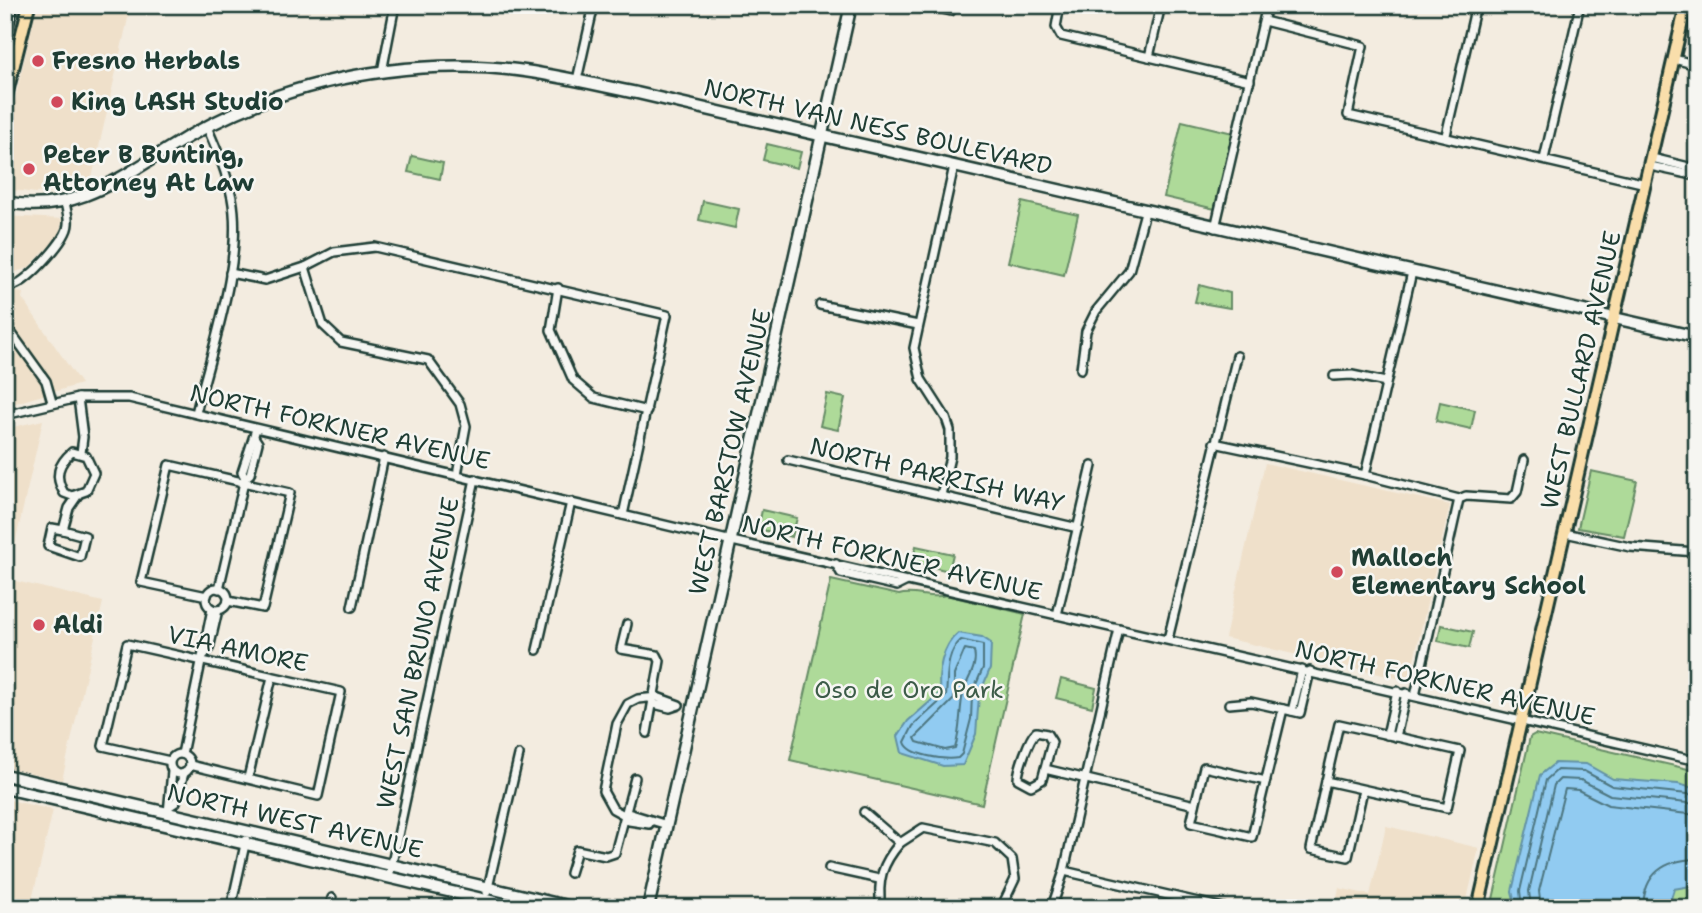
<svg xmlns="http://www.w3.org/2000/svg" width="1702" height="913" viewBox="0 0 1702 913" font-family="'Shantell Sans',sans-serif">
<rect width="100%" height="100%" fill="#f3ece0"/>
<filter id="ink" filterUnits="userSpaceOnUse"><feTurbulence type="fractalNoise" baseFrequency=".0143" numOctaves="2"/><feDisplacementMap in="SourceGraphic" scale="14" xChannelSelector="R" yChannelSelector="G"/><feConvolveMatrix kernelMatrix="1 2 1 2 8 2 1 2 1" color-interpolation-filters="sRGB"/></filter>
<g filter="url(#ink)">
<g fill="#efe0ca">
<polygon points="37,5 131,5 91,182 70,189 36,193 5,189 5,142"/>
<polygon points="5,216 63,219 58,237 28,268 9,274 6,283 10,291 23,293 22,298 81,384 5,406"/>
<polygon points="43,420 7,579 103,602 62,780 5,767 5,429"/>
<polygon points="1265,463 1450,505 1409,681 1225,638"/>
<polygon points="5,799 53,810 32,900 5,894"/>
<polygon points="1386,826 1479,848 1465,908 1335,908 1339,888 1370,895"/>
</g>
<g fill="#aeda99" stroke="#668c66" stroke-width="2">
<polygon points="1182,121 1233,133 1215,209 1164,197"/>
<polygon points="767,144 801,152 797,168 763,160"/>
<polygon points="412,156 443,163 440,179 408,172"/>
<polygon points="703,201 739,209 735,228 699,220"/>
<polygon points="1022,202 1078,215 1064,275 1008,262"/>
<polygon points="1199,285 1230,293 1230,308 1195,302"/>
<polygon points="827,394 845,398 838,430 820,426"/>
<polygon points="1440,402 1475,410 1471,429 1436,421"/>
<polygon points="1591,471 1637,481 1624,536 1578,528"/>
<polygon points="762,510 797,518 792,537 758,529"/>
<polygon points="916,546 953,554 949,571 912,562"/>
<path d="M831,580L899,595C914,590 930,600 946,595L1025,614L982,804L790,760Z"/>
<polygon points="1441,625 1473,632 1469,648 1438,641"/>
<polygon points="1061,679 1096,688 1092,707 1056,698"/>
<polygon points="1535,734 1697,771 1697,908 1491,908 1530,737"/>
</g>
<g fill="#91cbf1" stroke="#6392a5" stroke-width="2">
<path d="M958,633L982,637L991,643L990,669L979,696L976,734L963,765L943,766L902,753L898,736L908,721L940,693C937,673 942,646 958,633Z"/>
<polygon points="1555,763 1586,764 1613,779 1678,784 1697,789 1697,885 1674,889 1668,908 1516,908 1512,891 1540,775"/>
</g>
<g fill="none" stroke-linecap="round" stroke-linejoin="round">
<g stroke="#4d7680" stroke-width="2">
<path d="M961,640L983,645V668L972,694L971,719L962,754L958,758C945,760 909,756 905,742L913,726L946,696C948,677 945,654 961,640Z"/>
<path d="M965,649L974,651C978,668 967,678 963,693C959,712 961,729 955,748L945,750L917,742L915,738L954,699V675Z"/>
<polyline points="1522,908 1520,891 1546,780 1557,770 1584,771 1612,786 1697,795"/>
<polyline points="1531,908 1529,891 1554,785 1560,779 1581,780 1610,795 1697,804"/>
<polyline points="1541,908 1539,891 1565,789 1578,790 1608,805 1697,815"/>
<path d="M1643,908C1644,873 1664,860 1697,859"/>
</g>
<defs>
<g id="street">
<polyline points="925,5 951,11"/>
<polyline points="1060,5 1056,27 1061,36 1250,81"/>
<polyline points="1264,21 1363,46 1348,115 1646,184"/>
<polyline points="1149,57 1161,5"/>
<polyline points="1674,59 1697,65"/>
<polyline points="382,72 395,5"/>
<polyline points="577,80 594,5"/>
<polyline points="1446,135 1476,5"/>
<polyline points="1652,158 1697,169"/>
<polyline points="1544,159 1580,5"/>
<polyline points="1650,166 1697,176"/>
<polyline points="1215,228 1267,5"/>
<polyline points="305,267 323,325 341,342 428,360 460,404 466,426 457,475"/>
<polyline points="230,273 265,280 305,267 334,252 375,247 667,315 623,515"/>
<path d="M15,285C29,280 68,239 68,224C69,217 66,209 65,202"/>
<polyline points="558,288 551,330 573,380 594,398 647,411"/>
<polyline points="820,305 918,325"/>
<polyline points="5,324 46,381 52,402"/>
<polyline points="1081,369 1086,331 1096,311 1129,271 1145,212"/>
<polyline points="1334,376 1352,375 1386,382"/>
<polyline points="78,398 83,437 81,453"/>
<path d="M196,413C211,351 244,260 232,198C227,173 217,150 207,127"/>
<polyline points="5,415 78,398 129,398 732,541 1697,761"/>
<polyline points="1214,443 1365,475 1459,499 1466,496 1511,499 1517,492 1524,460"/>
<path d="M72,452L86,456L94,473L86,491L72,496L64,493C54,476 58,464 72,452Z"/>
<polyline points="788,460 1078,528"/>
<polyline points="1365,475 1412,272"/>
<polyline points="245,478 250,474 258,443 254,437"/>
<polyline points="941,495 950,457 950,430 946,418 921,379 914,348 954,166"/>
<polyline points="63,530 52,528 48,546 80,557 85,536 63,530 69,508 78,495"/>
<polyline points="1565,533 1630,547 1696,552"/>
<polyline points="836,564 841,573 897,586 907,581"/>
<circle cx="217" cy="599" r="11"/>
<polyline points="219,589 245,478 242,472 256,429"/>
<polyline points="207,596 141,582 169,465 290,493 263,608 228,601"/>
<polyline points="352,607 384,457"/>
<polyline points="1057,615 1092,466"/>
<polyline points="627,624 621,649 657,655 660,661 647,733"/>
<polyline points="1168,639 1237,356"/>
<polyline points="537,650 571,502"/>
<polyline points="204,655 209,649 218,610"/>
<polyline points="1415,696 1459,499"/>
<polyline points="1229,704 1251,702 1283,709"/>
<polyline points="1292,711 1302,670"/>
<polygon points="1339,724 1460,751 1447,808 1326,781"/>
<path d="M1036,732L1047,734L1052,742L1042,780L1031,786L1018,779C1018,770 1029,738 1036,732Z"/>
<polyline points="1387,735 1397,691"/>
<polyline points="1396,737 1406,693"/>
<polyline points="182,754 212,609"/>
<circle cx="180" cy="764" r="10"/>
<polyline points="170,761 103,746 127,644 341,692 318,796 190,765"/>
<polyline points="1045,769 1195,805"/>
<polyline points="248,778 272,677"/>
<polyline points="1266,781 1204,767 1191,823 1252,837 1283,709 1300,713 1310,671"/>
<polyline points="1326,781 1311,849 1348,857 1363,790"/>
<polyline points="170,806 176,802 184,773"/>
<polyline points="864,812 900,843 923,828 995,843 1012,859 1015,879 1001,908"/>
<polyline points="168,813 172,771"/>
<polyline points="624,815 613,809 603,791 617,724 628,704 638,699 657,697 679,705 670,708 654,704 651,699"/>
<polyline points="650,821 649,824 629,821 624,815 628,813 667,825"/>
<polyline points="829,868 879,879"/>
<polyline points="1064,871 1224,908"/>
<polyline points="570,873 577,850 606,856 615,853 635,778"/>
<polyline points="389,877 475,479"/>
<polyline points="487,892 519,755"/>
<polyline points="1053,904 1064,871 1119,629"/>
<polyline points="231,908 246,840"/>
<polyline points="330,908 332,898"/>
<path d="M881,908C877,880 882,864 900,843"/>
</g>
<g id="secondary">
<path d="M5,202C69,215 115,182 166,150C196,131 228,115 261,102C341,72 432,60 517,70C557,75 597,85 637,93L1697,337"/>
<polyline points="5,775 575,908"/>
<polyline points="5,788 521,908"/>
<polyline points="648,908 851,5"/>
</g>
<g id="primary">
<polyline points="5,33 12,5"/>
<polyline points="5,100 29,5"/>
<polyline points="1478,908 1686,5"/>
</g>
</defs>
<use href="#street" stroke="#1f3d34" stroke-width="12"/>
<use href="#secondary" stroke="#1f3d34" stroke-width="15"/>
<use href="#primary" stroke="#1f3d34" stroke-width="16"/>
<use href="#street" stroke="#f6f6f2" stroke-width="7"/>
<use href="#secondary" stroke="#f6f6f2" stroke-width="10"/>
<use href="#primary" stroke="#f9deab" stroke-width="10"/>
</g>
</g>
<g fill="#d1495b" stroke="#f6f6f2" stroke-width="2.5">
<circle cx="38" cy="61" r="7"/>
<circle cx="57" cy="102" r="7"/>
<circle cx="29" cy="169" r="7"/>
<circle cx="1337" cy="572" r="7"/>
<circle cx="39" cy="625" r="7"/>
</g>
<g text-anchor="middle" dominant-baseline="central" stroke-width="5" stroke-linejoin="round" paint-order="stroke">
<g font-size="24" font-weight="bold" fill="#1f3d34" stroke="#f6f6f2" text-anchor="start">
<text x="52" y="61">Fresno Herbals</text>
<text x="71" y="102">King LASH Studio</text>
<text x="43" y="155">Peter B Bunting,<tspan x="43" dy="28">Attorney At Law</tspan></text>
<text x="1351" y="558">Malloch<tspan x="1351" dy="28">Elementary School</tspan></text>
<text x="53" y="625">Aldi</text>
</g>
<g font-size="24" fill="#1f3d34" stroke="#f6f6f2">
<text transform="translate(878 127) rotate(13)">NORTH VAN NESS BOULEVARD</text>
<text transform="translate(1581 370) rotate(-77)">WEST BULLARD AVENUE</text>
<text transform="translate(340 427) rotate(13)">NORTH FORKNER AVENUE</text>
<text transform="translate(730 452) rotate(-77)">WEST BARSTOW AVENUE</text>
<text transform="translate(937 475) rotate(13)">NORTH PARRISH WAY</text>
<text transform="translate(892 558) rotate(13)">NORTH FORKNER AVENUE</text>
<text transform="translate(238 649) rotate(12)">VIA AMORE</text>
<text transform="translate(418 653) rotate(-78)">WEST SAN BRUNO AVENUE</text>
<text transform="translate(1445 683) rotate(13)">NORTH FORKNER AVENUE</text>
<text transform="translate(295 821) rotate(13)">NORTH WEST AVENUE</text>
</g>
<g font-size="24" fill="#3c5c48" stroke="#f6f6f2">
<text x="909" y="690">Oso de Oro Park</text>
</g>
</g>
<rect width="1702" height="913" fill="none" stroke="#f6f6f2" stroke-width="28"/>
<rect x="14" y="14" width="1674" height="885" fill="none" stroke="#1f3d34" stroke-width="2.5" filter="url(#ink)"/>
</svg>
